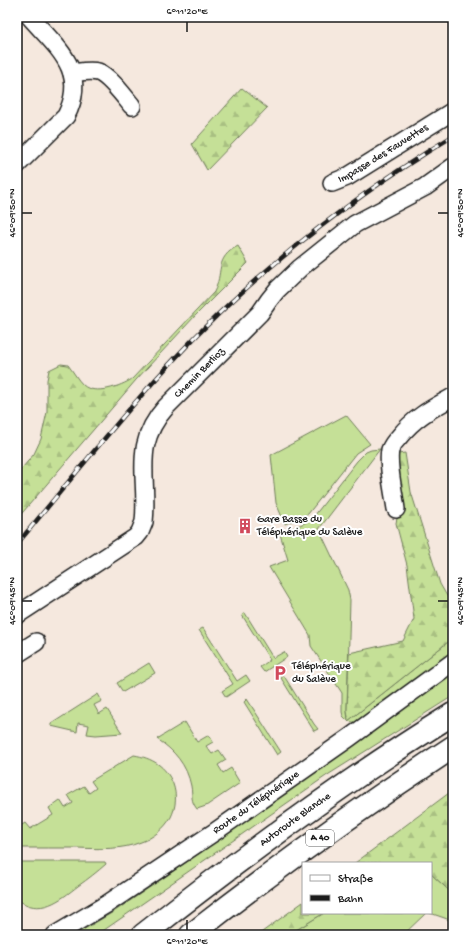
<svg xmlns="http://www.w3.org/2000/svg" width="470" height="952" viewBox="0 0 470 952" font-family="'Gochi Hand',sans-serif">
<defs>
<pattern id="forest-firs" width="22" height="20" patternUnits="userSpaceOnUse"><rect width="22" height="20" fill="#c5e097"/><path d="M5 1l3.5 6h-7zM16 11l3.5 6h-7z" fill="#a9c082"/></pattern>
</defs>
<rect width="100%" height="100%" fill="#f5e8de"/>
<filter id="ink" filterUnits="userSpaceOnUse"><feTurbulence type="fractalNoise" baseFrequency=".025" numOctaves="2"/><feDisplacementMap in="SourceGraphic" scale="8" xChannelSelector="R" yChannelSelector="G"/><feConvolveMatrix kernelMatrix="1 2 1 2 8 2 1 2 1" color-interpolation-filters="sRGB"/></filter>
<g filter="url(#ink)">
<g fill="#c5e097" stroke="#707e5a">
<polygon points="346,415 370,444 356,453 308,514 285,524 276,503 271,455"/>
<polygon points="380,449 319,529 348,590 350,600 347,710 348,721 453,638 453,652 357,723 348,721 343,716 342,712 342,693 311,646 310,635 269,567 288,560 280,534 311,520 357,461 366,452 371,450"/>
<polygon points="245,613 273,658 284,652 287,657 264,672 260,667 270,660 242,615"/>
<polygon points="203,628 237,681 246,675 250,681 226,697 222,691 233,684 199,630"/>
<polygon points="149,663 155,673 123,692 117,683"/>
<polygon points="453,671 453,696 326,776 97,935 74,935 115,911 242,824"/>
<polygon points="284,676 314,724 318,729 314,731 281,678"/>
<polygon points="98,694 102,701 94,705 99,714 107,709 122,733 96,735 87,734 89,725 78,723 77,732 51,726 51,724"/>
<polygon points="247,699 281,752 277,755 244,702"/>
<path d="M185,722L197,742L209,735L213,742L206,746L212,754L219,750L226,760L218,765L223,773L231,768L240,783L206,806L197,809C190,800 193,797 191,786C187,765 174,750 157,739Z"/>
<path d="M134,755C152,758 166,766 173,784C177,795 176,807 171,817C165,828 153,838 141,842C122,850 99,849 78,848C58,848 37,848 17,848V828L25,823L30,829L53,815L49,808L60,800L65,808L73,803L68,795L84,786L89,793L96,788L91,781Z"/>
<path d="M17,862H105L106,864C97,872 88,879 78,886C60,900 40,917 17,899Z"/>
<polygon points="431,874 453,894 453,921 430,913 431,913"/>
<polygon points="324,913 426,913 403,935 288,935"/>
</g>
<g fill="url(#forest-firs)" stroke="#707e5a">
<polygon points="242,88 267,108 207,170 192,144"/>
<path d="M238,246L248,263L195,316L136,380L17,519V474L34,454L41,439L47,412V380L49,370L61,364L68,365C73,371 77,379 83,385C95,396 121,386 132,379L214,292C224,273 214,258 238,246Z"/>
<polygon points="405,453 411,492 440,584 447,596 453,601 453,638 348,721 347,710 349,653 403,641 414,619 407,565 396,523 402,495 397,462 398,454"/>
<polygon points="453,790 453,894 431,874 431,863 355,863"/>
<polygon points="303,902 303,913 324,913 288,935 258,935"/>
</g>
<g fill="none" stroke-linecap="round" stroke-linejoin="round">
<defs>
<g id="minor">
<path d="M72,73C80,72 90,70 98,72C109,76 124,96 132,106"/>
<path d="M17,165L66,116C89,71 57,48 30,17"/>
<path id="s1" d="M332,183L347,177L453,111"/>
<path d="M396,509C394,494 387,464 390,450C392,445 395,441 399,437C415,417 431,409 453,397"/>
<path id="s2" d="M17,615L136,537L140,532L144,522C149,477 131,446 166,407L260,313L269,300L277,290L300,268L355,224L425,187L453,167"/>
<polyline points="17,654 36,642"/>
<path id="s3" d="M55,935L107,904L216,831L349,738L453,662"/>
</g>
<g id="motorway">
<path id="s4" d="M143,935C242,857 346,780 453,714"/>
<path d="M191,935C275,869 363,806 453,747"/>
</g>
</defs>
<use href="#minor" stroke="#1c1c1c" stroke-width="20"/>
<use href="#motorway" stroke="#1c1c1c" stroke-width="25"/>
<use href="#minor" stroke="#fff" stroke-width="17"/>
<use href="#motorway" stroke="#fff" stroke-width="22"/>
<defs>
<path id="rail" d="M17,544C85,463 151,377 229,304C298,240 372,185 453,136"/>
</defs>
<use href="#rail" stroke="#1c1c1c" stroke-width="4.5"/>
<use href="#rail" stroke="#fff" stroke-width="3" stroke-dasharray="9" stroke-linecap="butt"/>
</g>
</g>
<path fill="none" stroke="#1c1c1c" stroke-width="1.5" d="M187,22V32M22,213H32M438,213H448M22,601H32M438,601H448M187,920V930"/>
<defs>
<symbol id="building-bare" viewBox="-9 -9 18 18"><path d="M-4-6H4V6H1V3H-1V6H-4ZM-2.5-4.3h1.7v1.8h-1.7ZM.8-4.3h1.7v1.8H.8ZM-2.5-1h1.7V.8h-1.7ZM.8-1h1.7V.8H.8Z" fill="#d1495b" stroke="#fff" stroke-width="2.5" paint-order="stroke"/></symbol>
<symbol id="parking-bare" viewBox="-9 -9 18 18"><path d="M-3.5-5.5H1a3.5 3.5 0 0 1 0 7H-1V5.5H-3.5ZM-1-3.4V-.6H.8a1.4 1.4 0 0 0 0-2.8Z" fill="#d1495b" stroke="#fff" stroke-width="2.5" paint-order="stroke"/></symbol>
</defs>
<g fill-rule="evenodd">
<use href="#building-bare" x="234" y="515" width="22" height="22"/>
<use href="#parking-bare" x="269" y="662" width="22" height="22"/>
</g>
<g text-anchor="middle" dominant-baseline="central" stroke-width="4" stroke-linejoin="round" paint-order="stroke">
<rect fill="#fff" stroke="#606060" stroke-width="1" x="306" y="830" width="28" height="16" rx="3"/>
<g font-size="10" font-weight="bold" fill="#1c1c1c">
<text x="320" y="838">A 40</text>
</g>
<g font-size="11" fill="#1c1c1c" stroke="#fff">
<text stroke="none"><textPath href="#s1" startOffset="59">Impasse des Fauvettes</textPath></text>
<text stroke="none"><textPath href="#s2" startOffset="328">Chemin Berlioz</textPath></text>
<text stroke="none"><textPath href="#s3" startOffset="241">Route du Téléphérique</textPath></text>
<text stroke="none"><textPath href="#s4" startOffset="191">Autoroute Blanche</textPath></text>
</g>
<g font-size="11" fill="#1c1c1c" stroke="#fff" text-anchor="start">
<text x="257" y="520">Gare Basse du<tspan x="257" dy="13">Téléphérique du Salève</tspan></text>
<text x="292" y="667">Téléphérique<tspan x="292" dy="13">du Salève</tspan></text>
</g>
</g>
<rect width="470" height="952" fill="none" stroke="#fff" stroke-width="44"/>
<rect x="302" y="862" width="130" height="52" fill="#ffffff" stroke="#a4a4a4"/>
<rect x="310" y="875" width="20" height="6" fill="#ffffff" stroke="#a4a4a4"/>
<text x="338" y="882" font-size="12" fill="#1c1c1c">Straße</text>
<rect x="310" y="895" width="20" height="6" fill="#1c1c1c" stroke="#a4a4a4"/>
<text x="338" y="902" font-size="12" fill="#1c1c1c">Bahn</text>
<rect x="22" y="22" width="426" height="908" fill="none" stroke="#1c1c1c" stroke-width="1.5"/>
<g font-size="10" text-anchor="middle" fill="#1c1c1c">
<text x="187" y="14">6°11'20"E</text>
<text transform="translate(11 213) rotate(-90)" y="4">46°09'50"N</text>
<text transform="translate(459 213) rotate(-90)" y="4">46°09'50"N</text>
<text transform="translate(11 601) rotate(-90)" y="4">46°09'45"N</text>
<text transform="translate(459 601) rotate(-90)" y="4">46°09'45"N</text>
<text x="187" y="944">6°11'20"E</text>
</g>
</svg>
